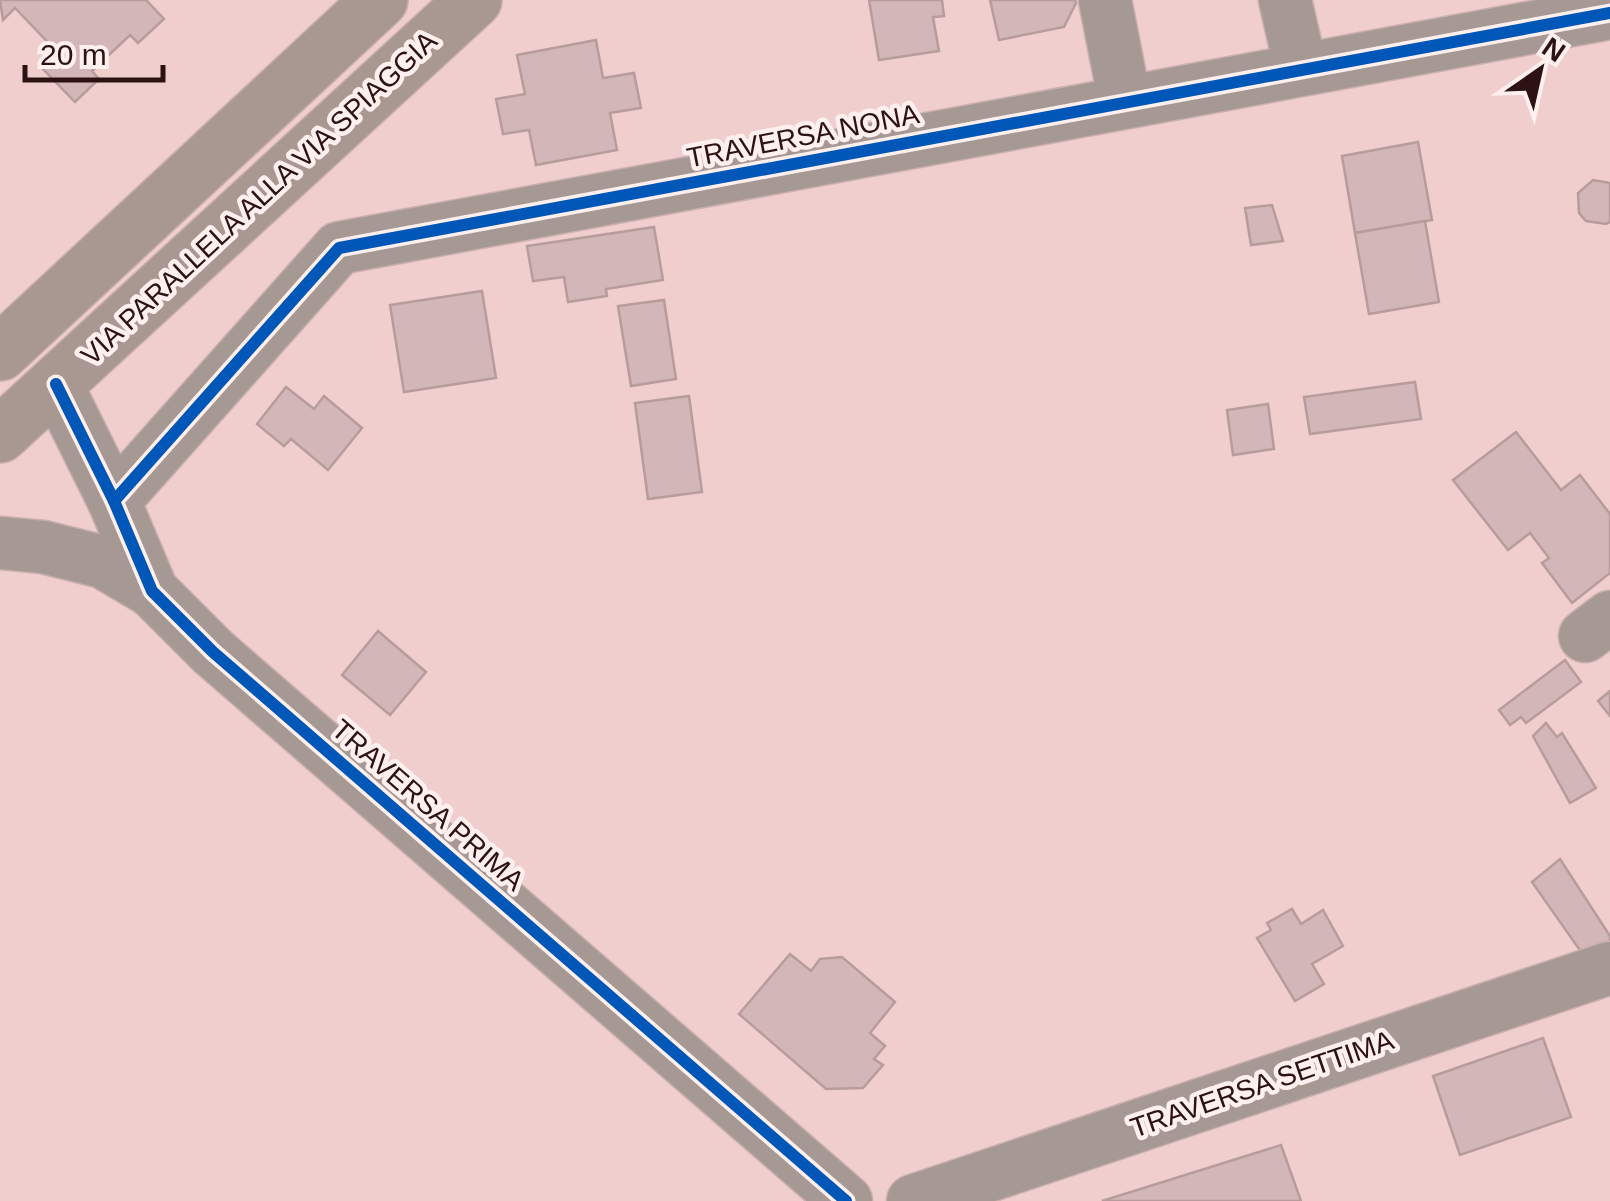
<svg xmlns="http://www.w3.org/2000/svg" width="1610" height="1201" viewBox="0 0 1610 1201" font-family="Helvetica,sans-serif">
<rect width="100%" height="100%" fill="#f0cece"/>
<g fill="#d3b6b7" stroke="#b89c9c" stroke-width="2.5">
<polygon points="0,0 146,0 164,19 138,43 130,35 92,71 99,79 75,102 43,69 59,54 15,8 3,20"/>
<polygon points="869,0 942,0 944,16 933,17 939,51 879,60"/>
<polygon points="990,0 1075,0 1076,3 1064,27 999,40"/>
<polygon points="596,40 603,78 634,73 641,108 610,113 617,150 536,165 529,130 503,134 496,99 525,94 517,55"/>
<polygon points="1418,142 1432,220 1355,233 1342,156"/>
<polygon points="1593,180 1610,183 1610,222 1606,224 1586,221 1579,213 1578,193"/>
<polygon points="1272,205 1283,241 1251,245 1245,208"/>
<polygon points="1425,221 1439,302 1369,314 1355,233"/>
<polygon points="654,227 663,280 606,289 607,296 568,302 564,277 533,281 527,246"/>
<polygon points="482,291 496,378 404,392 390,305"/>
<polygon points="664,300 676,379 631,386 618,306"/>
<polygon points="1415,382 1421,419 1310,434 1304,397"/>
<polygon points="286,387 314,409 324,396 362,428 328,470 291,439 284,446 257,424"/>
<polygon points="689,396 702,492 648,499 635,403"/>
<polygon points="1268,404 1274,449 1233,455 1227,410"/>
<polygon points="1516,432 1561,490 1580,475 1610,514 1610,573 1572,603 1542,563 1549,558 1530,533 1508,550 1453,480"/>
<polygon points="378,631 426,672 390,715 342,675"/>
<polygon points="1565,660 1581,682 1526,723 1521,717 1510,725 1499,710"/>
<polygon points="1610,691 1610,716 1598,701"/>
<polygon points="1546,723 1557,737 1562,733 1596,788 1570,803 1533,736"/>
<polygon points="1560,859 1610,936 1610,947 1586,959 1532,882"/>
<polygon points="1292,909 1301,924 1323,910 1343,946 1312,964 1324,984 1295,1001 1257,938 1271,930 1267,923"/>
<polygon points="790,954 811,971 820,959 842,957 895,1002 870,1033 885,1046 874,1059 883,1065 863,1088 826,1089 739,1014"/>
<polygon points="1543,1038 1571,1117 1460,1155 1433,1076"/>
<polygon points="1281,1145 1301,1201 1102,1201"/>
</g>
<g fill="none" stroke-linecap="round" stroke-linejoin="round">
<defs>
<g id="street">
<polyline points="1105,0 1125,102"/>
<polyline points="1285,0 1301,69"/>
<polyline points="56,384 114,501 152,591 213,652 846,1201"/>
<polyline points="114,501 339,248 1610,13"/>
<polyline points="0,543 43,547 103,562 152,591"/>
<polyline points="1585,636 1610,617"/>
<polyline points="913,1201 1610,968"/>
</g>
<g id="secondary">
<polyline points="0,353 380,0"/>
<polyline points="0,435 474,0"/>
</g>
</defs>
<use href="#street" stroke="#caafaf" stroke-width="55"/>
<use href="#secondary" stroke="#caafaf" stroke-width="58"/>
<use href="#street" stroke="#a69993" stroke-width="52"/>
<use href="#secondary" stroke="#a99892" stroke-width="55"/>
<defs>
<g id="cycleway">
<polyline points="56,384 114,501 152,591 213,652 846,1201"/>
<polyline points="114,501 339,248 1610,13"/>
</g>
</defs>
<use href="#cycleway" stroke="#ffefef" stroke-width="19"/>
<use href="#cycleway" stroke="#0057b8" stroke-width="12"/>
</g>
<g text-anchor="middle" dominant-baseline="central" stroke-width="9" stroke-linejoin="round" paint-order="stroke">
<g font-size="28" fill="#2c1213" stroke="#ffefef">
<text transform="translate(803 136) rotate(-11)">TRAVERSA NONA</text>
<text transform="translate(259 198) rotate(-43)">VIA PARALLELA ALLA VIA SPIAGGIA</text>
<text transform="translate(428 805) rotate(41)">TRAVERSA PRIMA</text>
<text transform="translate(1262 1084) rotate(-19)">TRAVERSA SETTIMA</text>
</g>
</g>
<g transform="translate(1540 70) rotate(34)" stroke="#ffefef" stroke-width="8" paint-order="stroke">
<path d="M0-8L18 38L0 25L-18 38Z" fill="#2c1213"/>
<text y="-15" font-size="28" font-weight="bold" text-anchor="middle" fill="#2c1213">N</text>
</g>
<path d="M25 65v15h138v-15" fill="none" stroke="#2c1213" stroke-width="5"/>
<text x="40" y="65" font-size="30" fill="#2c1213" stroke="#ffefef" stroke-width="8" paint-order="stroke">20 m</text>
</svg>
